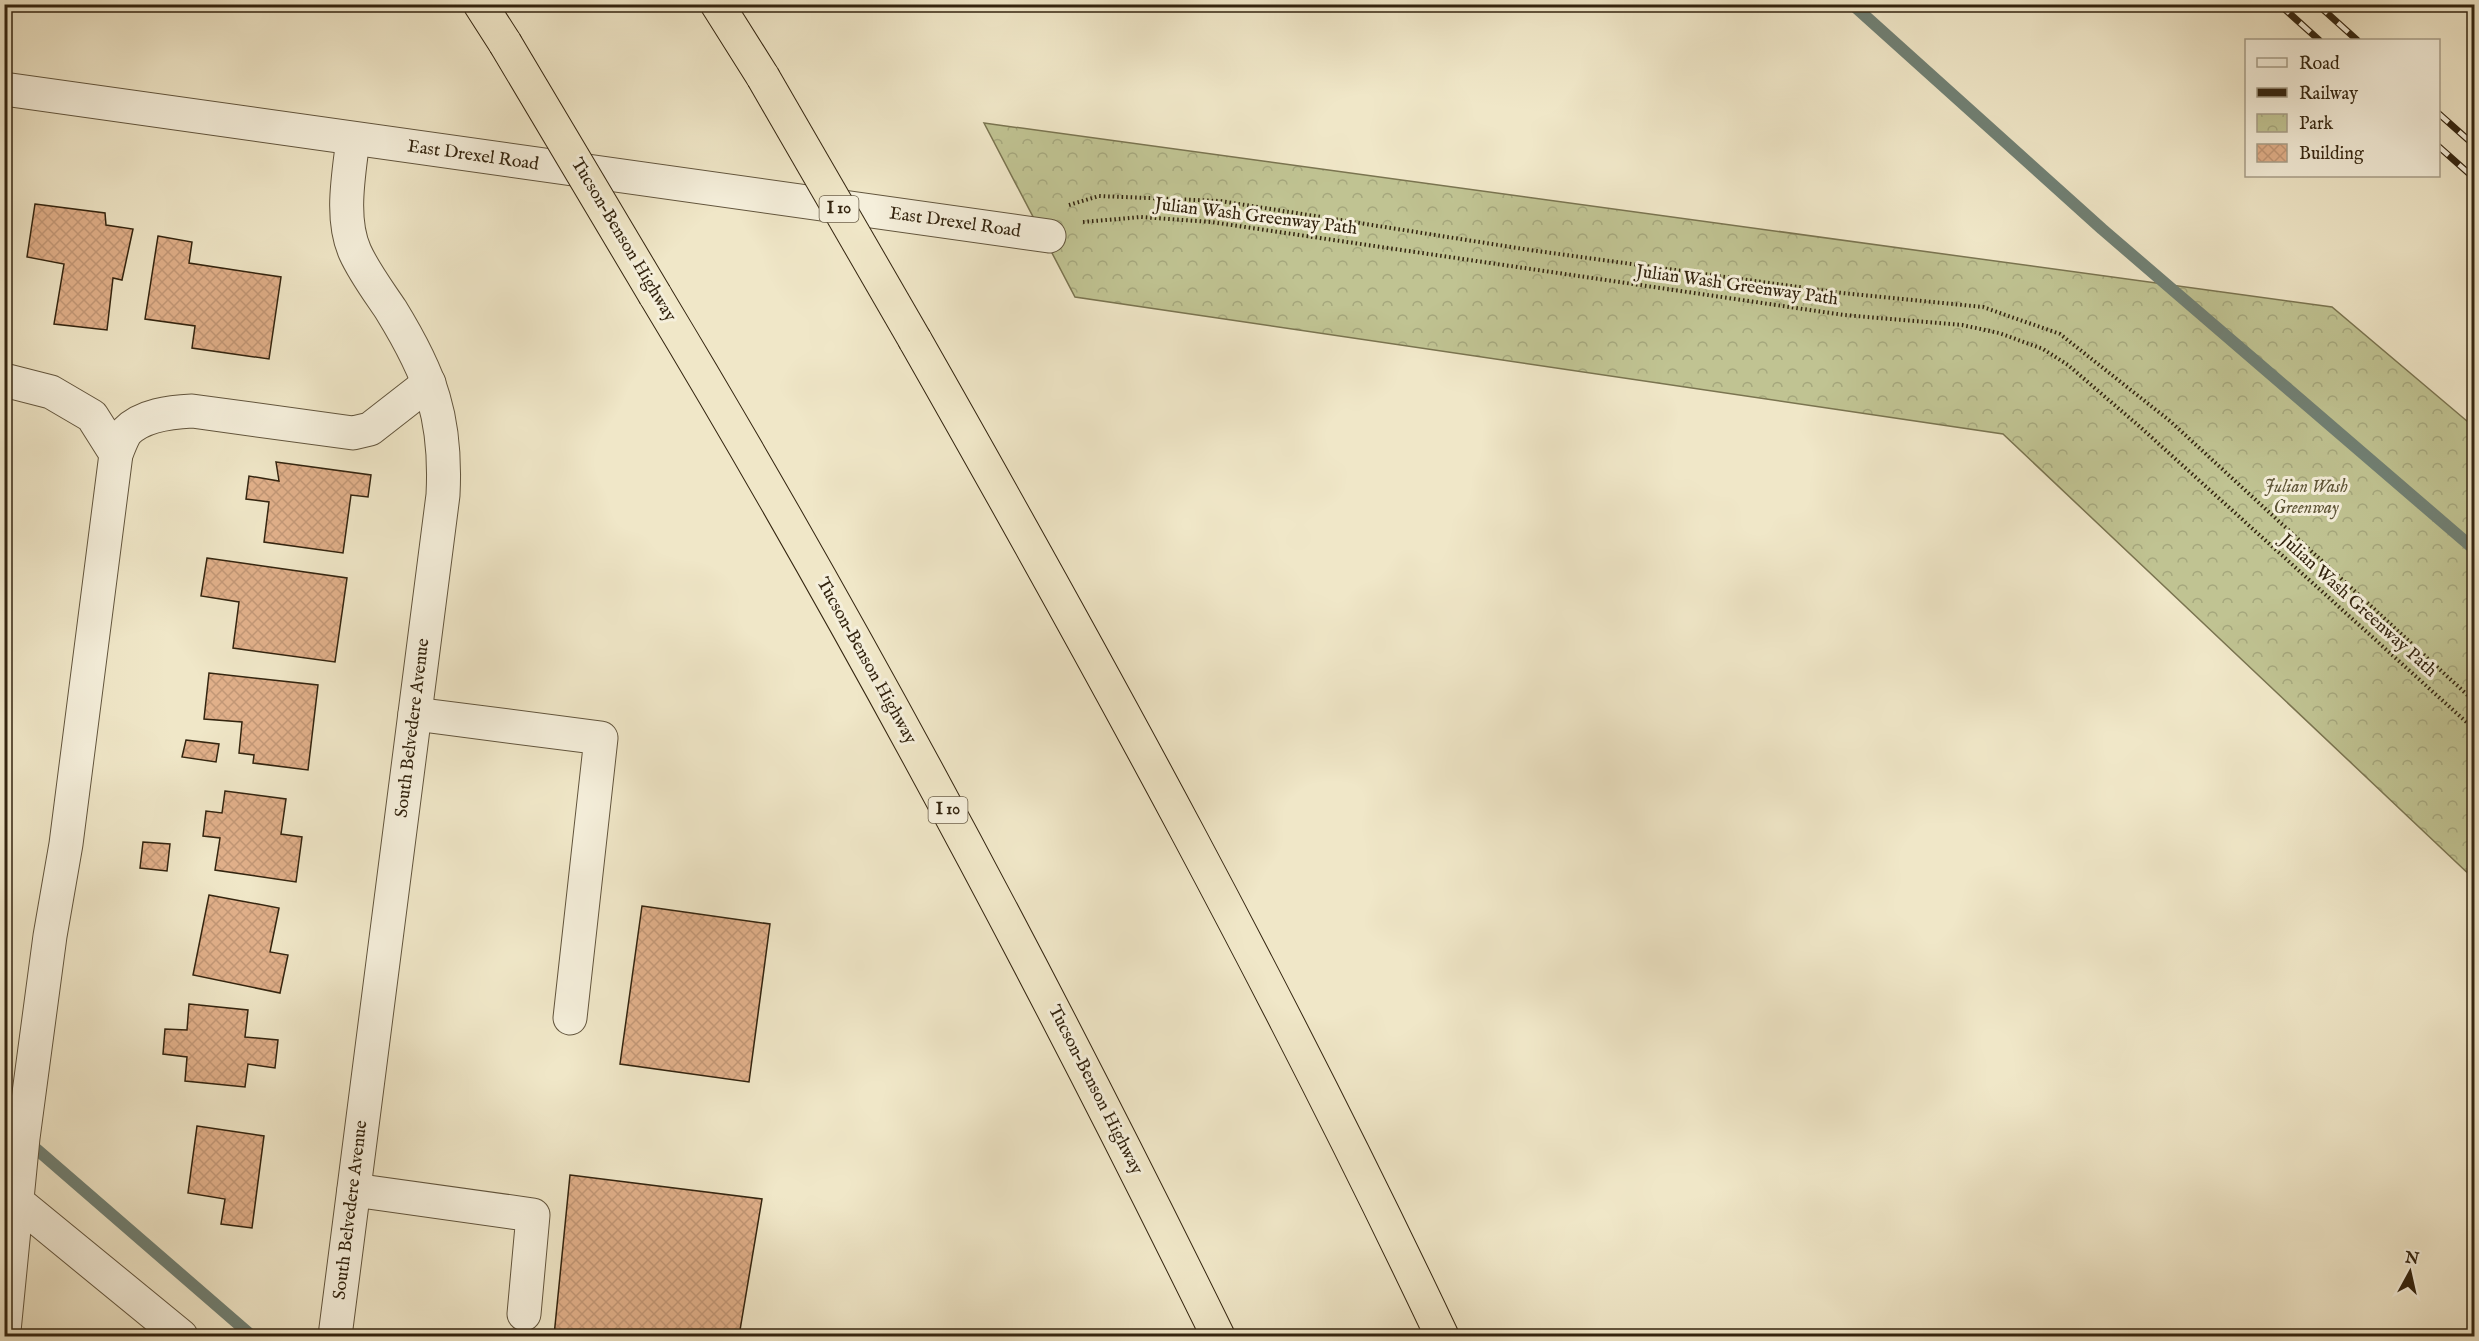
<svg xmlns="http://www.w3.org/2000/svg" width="2479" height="1341" viewBox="0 0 2479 1341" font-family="'IM FELL English',serif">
<defs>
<pattern id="park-crowns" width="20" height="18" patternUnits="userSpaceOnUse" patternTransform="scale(1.5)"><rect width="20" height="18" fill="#c0c392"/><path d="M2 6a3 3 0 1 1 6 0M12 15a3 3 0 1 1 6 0" fill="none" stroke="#a5a77d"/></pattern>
<pattern id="building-cross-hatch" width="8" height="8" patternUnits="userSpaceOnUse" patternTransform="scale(1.5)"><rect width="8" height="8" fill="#e1b08a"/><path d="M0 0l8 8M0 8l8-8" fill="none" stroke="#c29776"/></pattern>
</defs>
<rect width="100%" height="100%" fill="#f0e7c8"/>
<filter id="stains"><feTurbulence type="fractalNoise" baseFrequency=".00333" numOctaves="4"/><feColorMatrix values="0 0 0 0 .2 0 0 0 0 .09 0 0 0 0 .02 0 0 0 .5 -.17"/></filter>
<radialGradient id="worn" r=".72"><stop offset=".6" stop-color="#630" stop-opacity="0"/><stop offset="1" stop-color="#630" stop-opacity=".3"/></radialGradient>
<polygon fill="url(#park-crowns)" stroke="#7a7450" stroke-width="1.5" points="984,123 2332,307 2474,427 2474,879 2003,434 1075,297"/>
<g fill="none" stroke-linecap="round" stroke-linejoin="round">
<g stroke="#718175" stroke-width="12">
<polyline points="1852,4 2102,229 2474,549"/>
<polyline points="4,1121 252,1336"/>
</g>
</g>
<g fill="url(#building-cross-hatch)" stroke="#33240f" stroke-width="1.5">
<polygon points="35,204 105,213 106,225 133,229 122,280 113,278 107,330 54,324 64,264 27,257"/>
<polygon points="158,236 192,242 189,263 281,277 269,359 192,348 195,326 145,319"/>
<polygon points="276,462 371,475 368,497 351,495 343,553 264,542 269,502 246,499 249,476 279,481"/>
<polygon points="207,558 347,578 335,662 233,648 239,602 201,596"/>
<polygon points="209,673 318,685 308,770 253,763 254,755 239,753 242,722 204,719"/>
<polygon points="186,740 219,744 216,762 182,757"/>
<polygon points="225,791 286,799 281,834 302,837 296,882 215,870 220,838 203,836 206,811 222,813"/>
<polygon points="143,842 170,844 167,871 140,868"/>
<polygon points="209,895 279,908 270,952 288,955 280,993 193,975"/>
<polygon points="642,906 770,924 749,1082 620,1064"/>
<polygon points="189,1004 248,1010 245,1037 278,1040 275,1068 248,1064 245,1087 185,1081 187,1057 163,1054 165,1029 187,1030"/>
<polygon points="197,1126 264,1136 252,1228 221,1224 225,1199 188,1193"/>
<polygon points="570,1175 762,1199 739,1336 554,1336"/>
</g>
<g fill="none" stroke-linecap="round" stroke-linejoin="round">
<defs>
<g id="minor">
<polyline points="4,89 1049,236"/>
<polyline points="4,380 51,392 92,416 116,454 66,844 50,936 23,1138 4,1331"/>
<path d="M116,454C119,447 122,438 126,432C142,415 171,412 192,411L353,433L370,429L429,383"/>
<polyline points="415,714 601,738 570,1018"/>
<polyline points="354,1190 533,1215 524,1314"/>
<polyline points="4,1191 181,1336"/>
<path d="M335,1336L443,495C447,418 431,375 391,310C379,292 364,272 355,252C340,218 349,174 353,139"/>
</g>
<g id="highway">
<polyline points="480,4 505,43"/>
<polyline points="717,4 763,77"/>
<path d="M655,295C859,633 1044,982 1218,1336"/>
<path d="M915,340C1101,667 1281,996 1442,1336"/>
</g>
</defs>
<use href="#minor" stroke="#62553d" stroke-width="35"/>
<use href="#highway" stroke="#33240f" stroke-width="35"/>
<g stroke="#33240f" stroke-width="4" stroke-dasharray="1.5 3" stroke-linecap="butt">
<polyline points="1069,205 1099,196 1220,201 1530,250 1842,293 1983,307 2060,334 2170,421 2474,701"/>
<polyline points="1083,222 1141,217 1211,222 1844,315 1962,325 1999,333 2043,349 2068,365 2139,426 2474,729"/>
</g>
<use href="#minor" stroke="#f5efdb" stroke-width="33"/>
<use href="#highway" stroke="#f0e7c8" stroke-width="33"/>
<defs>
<g id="rail">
<polyline points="2279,4 2319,40"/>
<polyline points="2317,4 2357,40"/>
<polyline points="2438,113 2474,145"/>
<polyline points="2438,146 2474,178"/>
</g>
</defs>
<use href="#rail" stroke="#33240f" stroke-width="7"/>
<use href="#rail" stroke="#f5efdb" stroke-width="4.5" stroke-dasharray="14" stroke-linecap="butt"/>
<defs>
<g id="highway-bridge">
<polyline points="505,43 655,295"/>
<polyline points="763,77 915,340"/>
</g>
</defs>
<use href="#highway-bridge" stroke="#33240f" stroke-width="35" stroke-linecap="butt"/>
<use href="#highway-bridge" stroke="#f0e7c8" stroke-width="33"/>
</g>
<g text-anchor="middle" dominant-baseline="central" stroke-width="6" stroke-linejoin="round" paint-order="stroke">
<g fill="#f5efdb" stroke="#6d614c" stroke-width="1.5">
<rect x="819.5" y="196" width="39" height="26" rx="4.5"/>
<rect x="928.5" y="797" width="39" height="26" rx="4.5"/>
</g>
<g font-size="16" font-weight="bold" fill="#33240f">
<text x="839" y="209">I 10</text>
<text x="948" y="810">I 10</text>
</g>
<g font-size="18" fill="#33240f" stroke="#f5efdb">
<text transform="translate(473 156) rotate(8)">East Drexel Road</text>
<text transform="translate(1256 217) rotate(7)">Julian Wash Greenway Path</text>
<text transform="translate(955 223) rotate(8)">East Drexel Road</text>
<text transform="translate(623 240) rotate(59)">Tucson–Benson Highway</text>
<text transform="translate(1737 286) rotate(8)">Julian Wash Greenway Path</text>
<text transform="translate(2358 606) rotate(42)">Julian Wash Greenway Path</text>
<text transform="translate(866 661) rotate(61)">Tucson–Benson Highway</text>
<text transform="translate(413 728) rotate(-83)">South Belvedere Avenue</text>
<text transform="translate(1095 1090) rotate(63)">Tucson–Benson Highway</text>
<text transform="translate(351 1210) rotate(-83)">South Belvedere Avenue</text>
</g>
<g font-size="18" font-style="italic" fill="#5d5436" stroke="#f5efdb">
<text x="2306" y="487">Julian Wash<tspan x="2306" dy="21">Greenway</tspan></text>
</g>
</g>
<rect width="2479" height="1341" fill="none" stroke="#f0e7c8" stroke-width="24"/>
<rect x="6" y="6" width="2467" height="1329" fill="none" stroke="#33240f" stroke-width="3"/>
<rect x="12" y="12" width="2455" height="1317" fill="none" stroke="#33240f" stroke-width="1.5"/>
<rect x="2245" y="39" width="195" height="138" fill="#f5efdb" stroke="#a79e89" stroke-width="1.5"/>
<rect x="2257" y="58" width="30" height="9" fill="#f5efdb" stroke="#a79e89" stroke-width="1.5"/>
<text x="2299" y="69" font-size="18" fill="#33240f">Road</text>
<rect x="2257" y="88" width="30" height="9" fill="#33240f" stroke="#a79e89" stroke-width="1.5"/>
<text x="2299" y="99" font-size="18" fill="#33240f">Railway</text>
<rect x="2257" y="114" width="30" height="18" fill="url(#park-crowns)" stroke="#a79e89" stroke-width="1.5"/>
<text x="2299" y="129" font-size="18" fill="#33240f">Park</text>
<rect x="2257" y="144" width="30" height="18" fill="url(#building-cross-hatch)" stroke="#a79e89" stroke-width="1.5"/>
<text x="2299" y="159" font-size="18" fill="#33240f">Building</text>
<g transform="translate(2410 1272) rotate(8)" stroke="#f5efdb" stroke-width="4.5" paint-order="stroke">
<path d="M0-4.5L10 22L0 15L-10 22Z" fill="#33240f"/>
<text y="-9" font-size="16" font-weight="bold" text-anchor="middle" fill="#33240f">N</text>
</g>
<rect width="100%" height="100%" filter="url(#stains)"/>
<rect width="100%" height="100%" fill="url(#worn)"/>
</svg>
